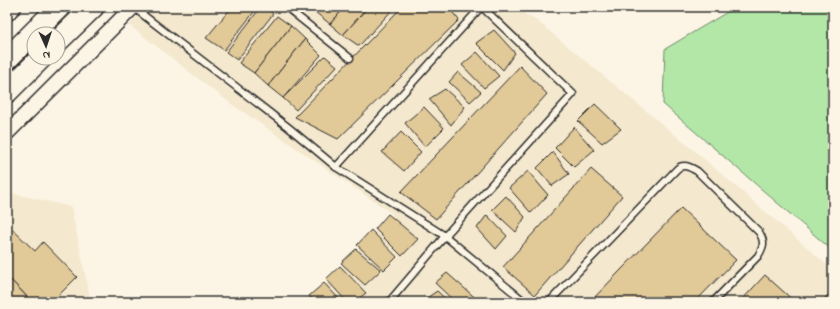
<svg xmlns="http://www.w3.org/2000/svg" width="840" height="309" viewBox="0 0 840 309" font-family="'Indie Flower',sans-serif">
<rect width="100%" height="100%" fill="#fcf5e5"/>
<filter id="ink" filterUnits="userSpaceOnUse"><feTurbulence type="fractalNoise" baseFrequency=".025" numOctaves="2"/><feDisplacementMap in="SourceGraphic" scale="8" xChannelSelector="R" yChannelSelector="G"/><feConvolveMatrix kernelMatrix="1 2 1 2 8 2 1 2 1" color-interpolation-filters="sRGB"/></filter>
<g filter="url(#ink)">
<g fill="#f4e8ce">
<polygon points="148,7 513,7 537,21 697,153 833,270 833,302 309,302 393,214 230,103 129,25"/>
<polygon points="7,192 71,207 91,302 7,302"/>
</g>
<polygon fill="#b3e7a8" stroke="#6f896a" points="731,7 833,7 833,251 663,104 665,49 729,11"/>
<g fill="#e1c998" stroke="#2b2b2b">
<polygon points="232,7 258,7 224,50 206,38"/>
<polygon points="261,7 266,7 273,14 237,60 226,52"/>
<polygon points="319,7 345,7 330,24 315,12"/>
<polygon points="345,7 368,7 343,35 330,24"/>
<polygon points="368,7 395,7 359,46 343,35"/>
<polygon points="402,7 448,7 459,20 338,139 295,117"/>
<polygon points="277,16 291,26 254,73 239,63"/>
<polygon points="291,26 305,39 268,86 254,73"/>
<polygon points="494,30 515,53 503,70 476,43"/>
<polygon points="305,39 321,55 283,98 268,86"/>
<polygon points="477,52 499,76 484,88 462,65"/>
<polygon points="325,56 337,66 296,110 283,98"/>
<polygon points="520,66 547,94 436,219 401,192"/>
<polygon points="458,72 481,92 470,102 449,82"/>
<polygon points="445,89 465,107 451,125 429,99"/>
<polygon points="595,104 621,129 602,143 578,121"/>
<polygon points="424,107 444,128 425,147 405,123"/>
<polygon points="574,127 594,150 574,167 555,148"/>
<polygon points="401,132 421,152 404,171 382,152"/>
<polygon points="553,152 569,174 552,186 537,168"/>
<polygon points="591,169 622,196 535,295 503,267"/>
<polygon points="528,171 548,195 531,213 509,188"/>
<polygon points="506,196 525,217 516,232 492,210"/>
<polygon points="681,208 736,260 695,302 590,302"/>
<polygon points="388,214 418,239 402,256 375,229"/>
<polygon points="487,215 507,236 496,249 477,228"/>
<polygon points="7,224 35,251 43,242 77,277 52,302 32,302 7,276"/>
<polygon points="371,230 397,257 384,270 357,245"/>
<polygon points="356,249 381,270 365,285 341,263"/>
<polygon points="340,266 366,293 354,302 347,302 326,279"/>
<polygon points="447,273 480,302 455,302 435,283"/>
<polygon points="765,275 795,302 740,302"/>
<polygon points="7,276 32,302 7,302"/>
<polygon points="324,283 342,302 314,302 309,296"/>
<polygon points="437,291 449,302 421,302"/>
<polygon points="830,293 833,296 833,302 821,302"/>
</g>
<g fill="none" stroke-linecap="round" stroke-linejoin="round">
<defs>
<g id="service">
<polyline points="133,7 288,127 336,167 445,236 525,302"/>
<polyline points="286,7 350,58"/>
<polyline points="336,167 481,7"/>
<polyline points="389,302 445,236 573,94 482,7"/>
<path d="M549,302L677,169C683,163 690,167 697,171L759,232C765,242 764,246 758,256L713,302"/>
</g>
<g id="tertiary">
<polyline points="7,14 14,7"/>
<polyline points="7,133 133,7"/>
</g>
<g id="motorway">
<polyline points="58,41 93,7"/>
<polyline points="7,59 59,7"/>
<polyline points="7,92 41,58"/>
</g>
</defs>
<use href="#service" stroke="#2b2b2b" stroke-width="9"/>
<use href="#tertiary" stroke="#2b2b2b" stroke-width="17"/>
<use href="#motorway" stroke="#2b2b2b" stroke-width="24"/>
<use href="#service" stroke="#fcf5e5" stroke-width="6"/>
<use href="#tertiary" stroke="#fcf5e5" stroke-width="14"/>
<use href="#motorway" stroke="#fcf5e5" stroke-width="21"/>
</g>
</g>
<rect width="840" height="309" fill="none" stroke="#fcf5e5" stroke-width="24"/>
<rect x="12" y="12" width="816" height="285" fill="none" stroke="#2b2b2b" stroke-width="1.5" filter="url(#ink)"/>
<g transform="translate(46 46) rotate(177)"><circle r="19" fill="#fcf5e5" stroke="#a8a49b"/>
<path d="M0-3L7 15L0 10L-7 15Z" fill="#2b2b2b"/>
<text y="-6" font-size="11" font-weight="bold" text-anchor="middle" fill="#2b2b2b">N</text>
</g>
</svg>
